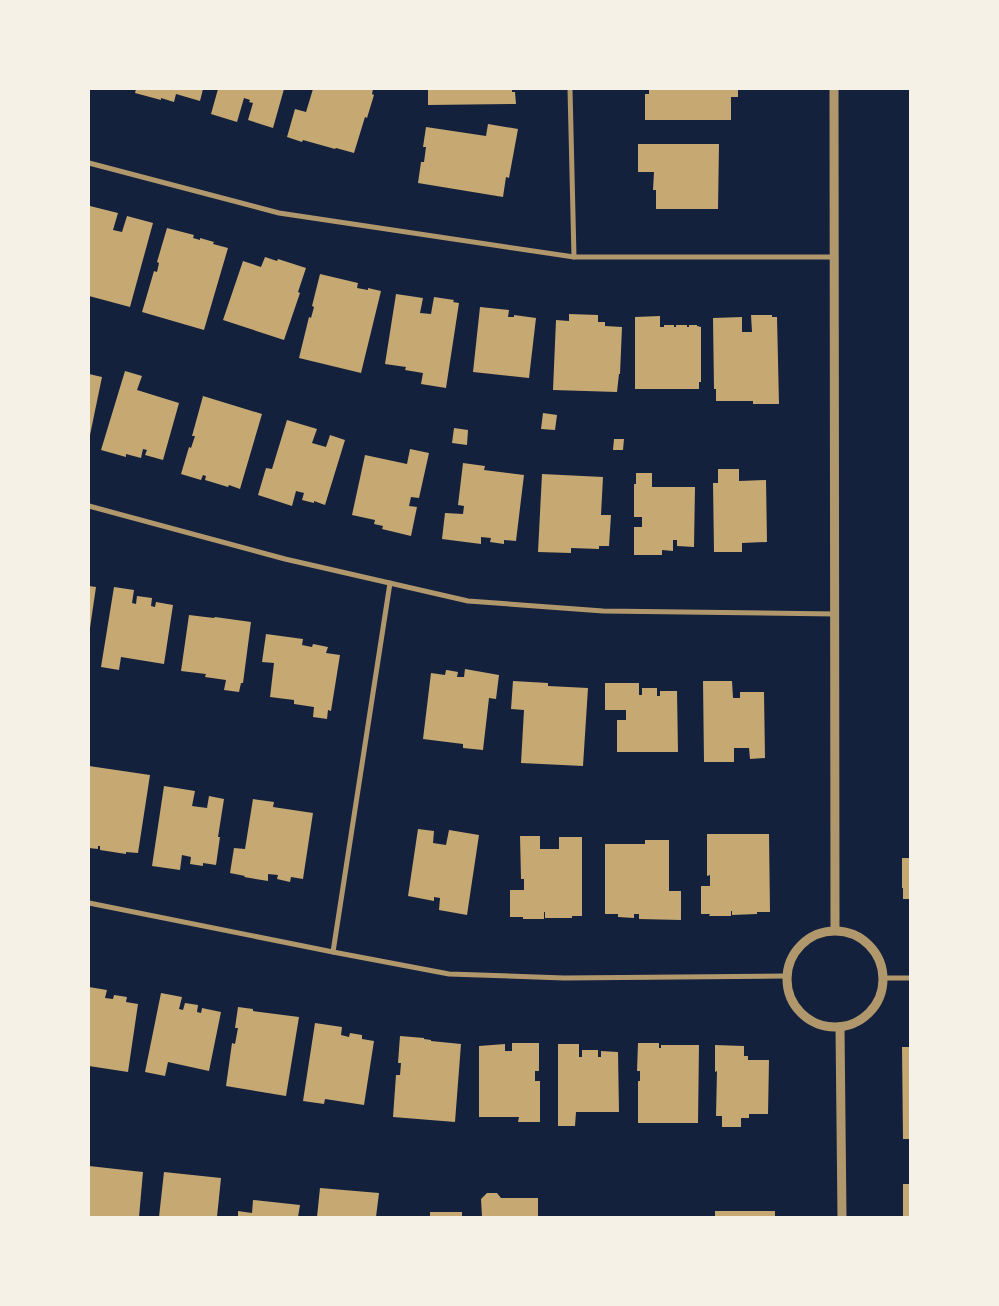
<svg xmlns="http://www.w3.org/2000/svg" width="999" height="1306" viewBox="0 0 999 1306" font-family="'Work Sans',sans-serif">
<rect width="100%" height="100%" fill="#14213d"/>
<g fill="#c6a872">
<polygon points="136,89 203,89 200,101 176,94 174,102 161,98 161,100 135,93"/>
<polygon points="218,89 284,89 273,128 248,120 253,103 249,102 250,100 244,98 237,122 211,114"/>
<polygon points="313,89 373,89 372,94 374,95 367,118 365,117 354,153 336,148 335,149 303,140 302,142 287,137 295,109 306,112"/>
<polygon points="428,89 512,89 512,92 515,92 516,104 428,105"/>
<polygon points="649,89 738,89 738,97 731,97 731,120 645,120 645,94 649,94"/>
<polygon points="488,124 518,129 509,178 506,177 503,197 418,183 421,162 424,162 426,147 423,147 426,127 486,136"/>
<polygon points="638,144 719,144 718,209 656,209 656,190 653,190 654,172 638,172"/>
<polygon points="90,206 118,213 113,230 122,232 127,216 153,223 130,307 89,296 89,211"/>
<polygon points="167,228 194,235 193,238 200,240 200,238 214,242 213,244 228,248 204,330 142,312 154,271 157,272 159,263 157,262"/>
<polygon points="265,257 277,261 278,259 306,268 298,292 300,293 284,340 223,320 243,261 261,267"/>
<polygon points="320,274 358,283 357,288 368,290 368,288 381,291 361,373 299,358 309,317 311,318 314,307 312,306"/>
<polygon points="396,294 423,298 420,313 431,314 434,297 454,300 453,302 459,303 446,388 421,384 423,373 405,370 406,367 385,364"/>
<polygon points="480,307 509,310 508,317 514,317 514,315 536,318 529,378 473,372"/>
<polygon points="569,314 598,315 598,322 605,322 605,326 622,327 620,374 619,374 617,392 553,390 556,320 569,321"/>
<polygon points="751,315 772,315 772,317 777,317 779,404 753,404 753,401 716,401 716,389 714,389 713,318 742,317 742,332 752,332"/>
<polygon points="660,316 660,327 664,327 664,325 674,325 674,327 676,327 676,325 687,325 687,327 689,327 689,325 697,325 697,326 701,327 701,382 699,382 699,389 635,389 635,317"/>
<polygon points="125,371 142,376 137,390 179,403 163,460 145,455 147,450 143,449 141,458 126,454 126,457 101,450"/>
<polygon points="89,374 102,377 90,435 89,435"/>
<polygon points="203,396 262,414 240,489 229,485 228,487 205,480 206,476 203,475 201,480 181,474 189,447 191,448 195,436 192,436"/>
<polygon points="543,413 557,415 555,430 541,429"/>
<polygon points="287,420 317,429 312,443 326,447 330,435 345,440 325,505 314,501 314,503 302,500 304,493 296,491 292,506 258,495 266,468 272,469"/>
<polygon points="454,428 468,430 467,445 452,443"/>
<polygon points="614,439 624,439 623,450 613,450"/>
<polygon points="410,449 429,453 419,498 411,497 409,506 417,507 411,536 382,529 383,526 374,524 375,520 352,515 365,455 407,464"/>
<polygon points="463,463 485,466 484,470 524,475 516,541 504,540 504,544 490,542 491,538 481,537 481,544 442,539 445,513 463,514 464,506 458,505"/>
<polygon points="718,469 739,469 739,481 766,480 767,542 742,543 742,552 714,552 713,483 718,483"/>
<polygon points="636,473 652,473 652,487 695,487 694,547 677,546 677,540 673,540 673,551 662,550 662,555 634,555 634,527 642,527 642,517 634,517 634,484 636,484"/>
<polygon points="542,474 603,477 601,515 611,515 609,546 599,546 599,549 571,548 571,553 538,552"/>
<polygon points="89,586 96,587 90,628 89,628"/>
<polygon points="114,587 134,590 132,603 136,604 137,596 152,598 151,606 155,607 156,602 173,605 164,664 121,657 119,670 101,667"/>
<polygon points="189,615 214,618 215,617 251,622 243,683 241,683 239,692 224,690 226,680 205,677 206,674 181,671"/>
<polygon points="266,634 303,639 302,645 312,647 313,644 328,647 326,653 340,655 331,711 328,710 327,719 313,717 314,707 294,704 294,700 270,697 274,663 262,662"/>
<polygon points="465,669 499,675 496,699 489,698 483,750 463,748 463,744 423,739 431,673 445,675 446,670 447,670 458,672 457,677 464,677"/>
<polygon points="513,681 548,683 548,686 588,688 583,766 521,763 524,710 511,709"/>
<polygon points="703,681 732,681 733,698 740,698 740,692 764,692 765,758 750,759 749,748 734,748 734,762 704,762"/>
<polygon points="605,683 639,683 639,695 642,695 642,688 657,688 657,696 660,696 660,691 677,691 678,752 617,752 617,720 626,720 626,710 605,710"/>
<polygon points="89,766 150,775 138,853 126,852 126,854 100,850 100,846 98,846 98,849 89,848"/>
<polygon points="164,786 195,791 192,806 207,808 209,796 224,799 218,837 220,837 216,865 203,863 203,866 190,864 191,857 182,855 180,870 152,866"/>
<polygon points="253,799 274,802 273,807 313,813 303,879 291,877 290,882 277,879 278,875 268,874 268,881 244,877 245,876 230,873 234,848 245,849"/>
<polygon points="418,829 434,831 433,843 446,845 449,830 479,835 467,915 439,910 440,898 434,897 434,901 408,896"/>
<polygon points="707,834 769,834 770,912 757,912 757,914 732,915 732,911 731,911 731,916 709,916 710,914 701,914 701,886 710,886 710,875 707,876"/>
<polygon points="520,836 540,836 540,849 559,849 559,837 582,837 582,916 572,916 572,918 545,918 545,912 544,912 544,919 523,919 523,917 510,917 510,890 524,890 524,879 521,879"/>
<polygon points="645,840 669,840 669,891 681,891 681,920 639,919 639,914 634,914 634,918 618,917 618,914 605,914 605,844 645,844"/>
<polygon points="902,858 910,858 910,899 903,899 903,888 902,888"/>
<polygon points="89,987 107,990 105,998 113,999 114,995 127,997 126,1002 138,1004 128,1072 89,1066"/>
<polygon points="161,993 182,997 179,1009 183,1010 185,1003 198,1005 197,1012 201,1013 202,1008 221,1012 209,1071 168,1062 165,1076 145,1072"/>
<polygon points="238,1007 253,1009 253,1011 299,1017 286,1096 226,1086 232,1043 235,1044 238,1028 235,1028"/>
<polygon points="315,1023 342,1027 341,1035 349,1037 350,1033 362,1035 362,1039 374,1041 364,1105 325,1099 324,1104 303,1101"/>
<polygon points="400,1036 424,1038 424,1039 431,1040 431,1041 461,1044 455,1122 393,1117 396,1075 400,1075 401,1063 398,1063"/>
<polygon points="512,1043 539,1043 539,1071 535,1071 535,1081 540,1081 540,1122 518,1122 519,1117 479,1117 479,1046 505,1044 505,1051 512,1051"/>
<polygon points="638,1043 659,1043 659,1048 661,1048 661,1045 699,1045 698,1123 638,1123 638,1081 640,1081 640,1071 637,1071"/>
<polygon points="558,1044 579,1044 579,1057 582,1057 582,1050 598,1050 598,1057 601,1057 601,1051 618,1052 619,1112 576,1112 575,1126 558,1126"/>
<polygon points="715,1045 744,1046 744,1056 748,1056 748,1060 769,1060 768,1114 749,1114 749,1118 741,1118 741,1127 722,1127 722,1116 716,1116 717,1071 715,1072"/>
<polygon points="902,1047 910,1047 910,1139 903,1139"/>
<polygon points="89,1166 143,1172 139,1217 89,1217"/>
<polygon points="164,1172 221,1178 217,1217 159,1217"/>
<rect x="903" y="1184" width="7" height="33"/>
<polygon points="320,1188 379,1193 376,1217 317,1217"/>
<polygon points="487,1193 497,1193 501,1198 538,1198 538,1217 482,1217 481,1199"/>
<polygon points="253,1200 300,1205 298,1217 238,1217 238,1211 252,1213"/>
<rect x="715" y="1211" width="60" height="6"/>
<rect x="430" y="1212" width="32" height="5"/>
</g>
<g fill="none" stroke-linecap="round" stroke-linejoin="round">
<g stroke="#b1986c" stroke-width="5">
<polyline points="570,89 574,257"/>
<polyline points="89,163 279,213 574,257 835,257"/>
<polyline points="89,506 285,559 468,601 603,611 836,614"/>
<polyline points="89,903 333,952 449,974 564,978 787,976"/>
<polyline points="333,952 390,583"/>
<polyline points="884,978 910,978"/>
</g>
<g stroke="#b1986c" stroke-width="9">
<polyline points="834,89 835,930"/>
<circle cx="835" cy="979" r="48"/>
<polyline points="840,1027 842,1217"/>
</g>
</g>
<rect width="999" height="1306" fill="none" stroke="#f6f1e7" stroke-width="180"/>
</svg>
